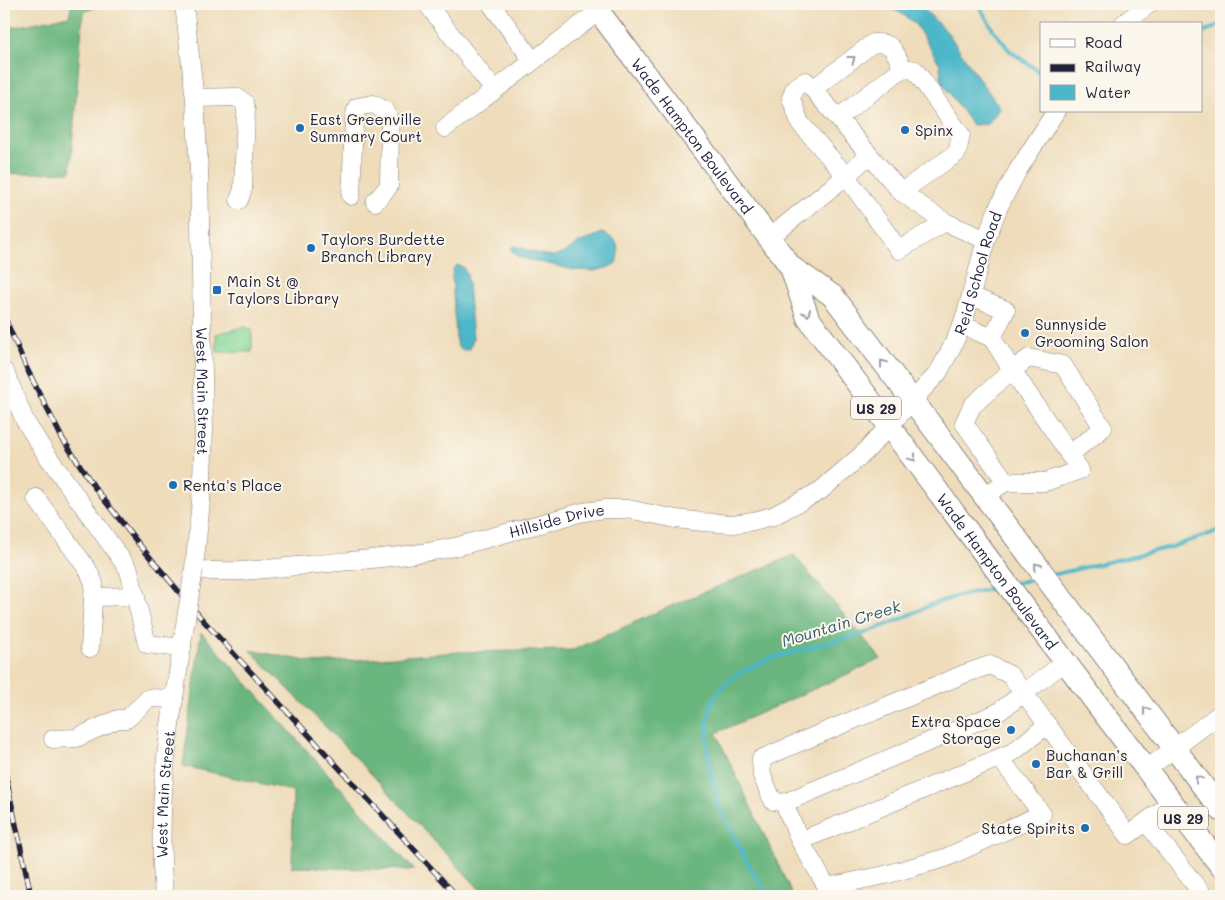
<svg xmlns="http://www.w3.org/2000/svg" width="1225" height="900" viewBox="0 0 1225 900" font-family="Mali,sans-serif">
<rect width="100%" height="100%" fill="#fbf7ec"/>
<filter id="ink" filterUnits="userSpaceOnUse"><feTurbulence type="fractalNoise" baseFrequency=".02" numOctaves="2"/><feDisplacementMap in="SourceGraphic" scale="10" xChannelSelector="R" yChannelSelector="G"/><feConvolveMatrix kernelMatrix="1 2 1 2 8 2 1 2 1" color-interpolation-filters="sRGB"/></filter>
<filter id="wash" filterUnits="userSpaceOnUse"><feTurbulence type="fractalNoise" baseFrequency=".0096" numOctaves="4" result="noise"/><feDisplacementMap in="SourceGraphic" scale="20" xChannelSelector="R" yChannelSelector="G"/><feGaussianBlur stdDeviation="1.12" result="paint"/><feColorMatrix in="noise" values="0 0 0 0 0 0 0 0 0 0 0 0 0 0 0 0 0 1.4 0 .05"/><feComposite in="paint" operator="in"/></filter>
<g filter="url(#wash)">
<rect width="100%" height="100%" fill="#eedcba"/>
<polygon fill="#83d596" stroke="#527c68" points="245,327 252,330 252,352 217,352 216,334"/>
<g fill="#6ab67f" stroke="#466c5d">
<polygon points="72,4 100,4 83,13 70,172 4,174 4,29 69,16"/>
<polygon points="794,555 881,659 716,733 793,896 486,896 360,762 250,650 317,663 458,652 573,650 673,605"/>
<polygon points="201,632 414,870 292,867 293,791 183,766"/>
</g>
<g fill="#4cb7c8" stroke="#376c82">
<polygon points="885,4 919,4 948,33 975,73 1000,108 988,124 972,125 941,81 940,64 916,25 901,13 885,6"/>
<path d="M602,233C618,239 621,247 616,263L607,268L594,271L574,270L518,257L510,249L514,246L544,255L553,256L562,254L579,243Z"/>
<path d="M457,265L463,267L467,275L473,338L470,349C464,350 462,351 458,347L456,339L452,278L453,269Z"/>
</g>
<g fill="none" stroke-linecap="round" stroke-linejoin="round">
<g stroke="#4cb7c8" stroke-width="4">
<polyline points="978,4 994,31 1010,51 1041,73"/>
<polyline points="1201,34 1221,24"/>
<polyline points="1052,575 1171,547 1221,530"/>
<polyline points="1015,583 1038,578"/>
<polyline points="768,896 746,860 719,806 711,775 707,745 708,717 713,700 724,685 737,674 771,658 865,633 899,620 930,605 958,596 999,587"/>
</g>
</g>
</g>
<g filter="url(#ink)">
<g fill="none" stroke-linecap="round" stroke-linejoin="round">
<defs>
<g id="minor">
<path id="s1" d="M184,4L195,100L199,171L204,429L201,501L194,569C231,575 270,568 308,565C358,560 409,557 459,546L583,512L606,509H628L676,519L703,522L733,524L753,521L773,516L820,491L865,452L938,373L950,351L962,325L967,310L986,240L998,208L1018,170L1056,111"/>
<polyline points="427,4 494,90"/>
<polyline points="491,4 533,61"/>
<polyline points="1123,24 1149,4"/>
<path d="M813,89L873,43C895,42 893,51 903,68"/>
<polyline points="195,98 236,97 244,102 246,110 243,189 239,200"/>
<polyline points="838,118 903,68 915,70 961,135 957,153 901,192"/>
<polyline points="445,128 599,11"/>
<polyline points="869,155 846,176 800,123 791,98 795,87 806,81 901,192 945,222"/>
<polyline points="351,196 354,118 357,107 373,104 386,111 390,124 389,186 375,202"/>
<polyline points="769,238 846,176 899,250 945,222 986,240"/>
<polyline points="962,325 992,338 1006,310 971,296"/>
<polyline points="5,372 25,421 44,451 129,570 147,644 182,648"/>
<polyline points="1006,482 964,423 972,406 1012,370 1029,358 1063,365 1103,428 1069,455"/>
<polyline points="984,496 1006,482 1045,482 1080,470 1012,370 992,338"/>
<polyline points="36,498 88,570 94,583 90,648"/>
<polyline points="93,597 136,596"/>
<polyline points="1065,662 1024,693 1128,835 1172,803"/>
<polygon points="990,665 1010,675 1024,693 997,713 784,803 773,801 762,776 761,759 800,742 964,674"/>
<polyline points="53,739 76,738 118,719 127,719 149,698 174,699"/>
<polyline points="1147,769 1221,713"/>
<polyline points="784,803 800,841 1013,752 1047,725"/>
<polyline points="1146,822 1204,896"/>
<polyline points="800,841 827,887 885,875 945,858 1042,814 1000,758"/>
<path id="s2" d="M164,896C160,850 161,804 166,758C170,718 178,677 183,637"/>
</g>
<g id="major">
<path id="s3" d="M593,4L791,267L808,318C946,500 1080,686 1221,866"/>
<polyline points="791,267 833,296 928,421 1221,810"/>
</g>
</defs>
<use href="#minor" stroke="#887f7a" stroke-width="19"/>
<use href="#major" stroke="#887f7a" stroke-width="24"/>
<use href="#minor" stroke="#fff" stroke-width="18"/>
<use href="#major" stroke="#fff" stroke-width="22"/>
<defs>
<g id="rail">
<polyline points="4,316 27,369 62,438 95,488 138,543 201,618 457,896"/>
<polyline points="4,768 31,896"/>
</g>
</defs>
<use href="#rail" stroke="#22223b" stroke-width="5.5"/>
<use href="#rail" stroke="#fbf7ec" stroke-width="4" stroke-dasharray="11" stroke-linecap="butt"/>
<defs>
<polyline id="minor-bridge" points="184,631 194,569"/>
</defs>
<use href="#minor-bridge" stroke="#887f7a" stroke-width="19" stroke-linecap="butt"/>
<use href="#minor-bridge" stroke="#fff" stroke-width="18"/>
</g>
<defs><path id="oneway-chevron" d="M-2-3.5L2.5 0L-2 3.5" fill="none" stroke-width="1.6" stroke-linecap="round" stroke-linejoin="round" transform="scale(1.25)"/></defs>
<g stroke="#9c9ca7">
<use href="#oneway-chevron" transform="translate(852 59) rotate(-38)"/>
<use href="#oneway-chevron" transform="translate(807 313) rotate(67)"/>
<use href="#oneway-chevron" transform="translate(883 363) rotate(-127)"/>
<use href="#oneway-chevron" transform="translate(913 458) rotate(53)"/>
<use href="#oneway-chevron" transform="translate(1037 566) rotate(-128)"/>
<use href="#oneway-chevron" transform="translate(1146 710) rotate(-127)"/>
<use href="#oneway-chevron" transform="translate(1198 779) rotate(-127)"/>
</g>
</g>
<g fill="#1f6fb2" stroke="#fbf7ec" stroke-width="2">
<circle cx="300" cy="128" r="5"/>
<circle cx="905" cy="130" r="5"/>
<circle cx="311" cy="248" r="5"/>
<rect x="212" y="285" width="10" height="10" rx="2.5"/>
<circle cx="1025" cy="333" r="5"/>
<circle cx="173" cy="485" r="5"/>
<circle cx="1011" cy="730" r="5"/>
<circle cx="1036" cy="764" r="5"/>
<circle cx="1085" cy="828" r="5"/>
</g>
<g text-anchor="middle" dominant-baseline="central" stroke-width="4" stroke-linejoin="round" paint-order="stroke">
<g fill="#fbf7ec" stroke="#636270" stroke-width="1">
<rect x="851" y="396.5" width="50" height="23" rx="4"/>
<rect x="1158" y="806.5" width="50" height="23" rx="4"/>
</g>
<g font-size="14" font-weight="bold" fill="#22223b">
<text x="876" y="408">US 29</text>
<text x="1183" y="818">US 29</text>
</g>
<g font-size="15" fill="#22223b" stroke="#fbf7ec" text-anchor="start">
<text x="310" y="119">East Greenville<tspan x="310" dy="17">Summary Court</tspan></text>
<text x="915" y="130">Spinx</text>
<text x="321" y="239">Taylors Burdette<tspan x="321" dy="17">Branch Library</tspan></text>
<text x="227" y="281">Main St @<tspan x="227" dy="17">Taylors Library</tspan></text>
<text x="1035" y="324">Sunnyside<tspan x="1035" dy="17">Grooming Salon</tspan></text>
<text x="183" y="485">Renta's Place</text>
<text x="1001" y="721" text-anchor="end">Extra Space<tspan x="1001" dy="17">Storage</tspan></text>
<text x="1046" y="755">Buchanan’s<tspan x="1046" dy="17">Bar &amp; Grill</tspan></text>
<text x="1075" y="828" text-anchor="end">State Spirits</text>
</g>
<g font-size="15" fill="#22223b" stroke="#fbf7ec">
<text stroke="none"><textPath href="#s3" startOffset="165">Wade Hampton Boulevard</textPath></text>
<text stroke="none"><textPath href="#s1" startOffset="1482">Reid School Road</textPath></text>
<text stroke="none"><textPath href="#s1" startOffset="388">West Main Street</textPath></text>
<text stroke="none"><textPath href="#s1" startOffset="934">Hillside Drive</textPath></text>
<text stroke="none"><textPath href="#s3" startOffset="699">Wade Hampton Boulevard</textPath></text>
<text stroke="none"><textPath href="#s2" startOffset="102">West Main Street</textPath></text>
</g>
<g font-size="16" font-style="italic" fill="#335e73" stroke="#fbf7ec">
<text transform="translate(841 623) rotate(-17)">Mountain Creek</text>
</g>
</g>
<rect width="1225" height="900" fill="none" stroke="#fbf7ec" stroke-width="20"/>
<rect x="1040" y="22" width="162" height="90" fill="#fbf7ec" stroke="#a4a2a5"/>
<rect x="1050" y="39" width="25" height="8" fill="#ffffff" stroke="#a4a2a5"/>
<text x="1085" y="48" font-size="15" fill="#22223b">Road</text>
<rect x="1050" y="64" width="25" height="8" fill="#22223b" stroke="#a4a2a5"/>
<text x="1085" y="72" font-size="15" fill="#22223b">Railway</text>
<rect x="1050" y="85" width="25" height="15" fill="#4cb7c8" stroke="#a4a2a5"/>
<text x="1085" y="98" font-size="15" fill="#22223b">Water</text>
</svg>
